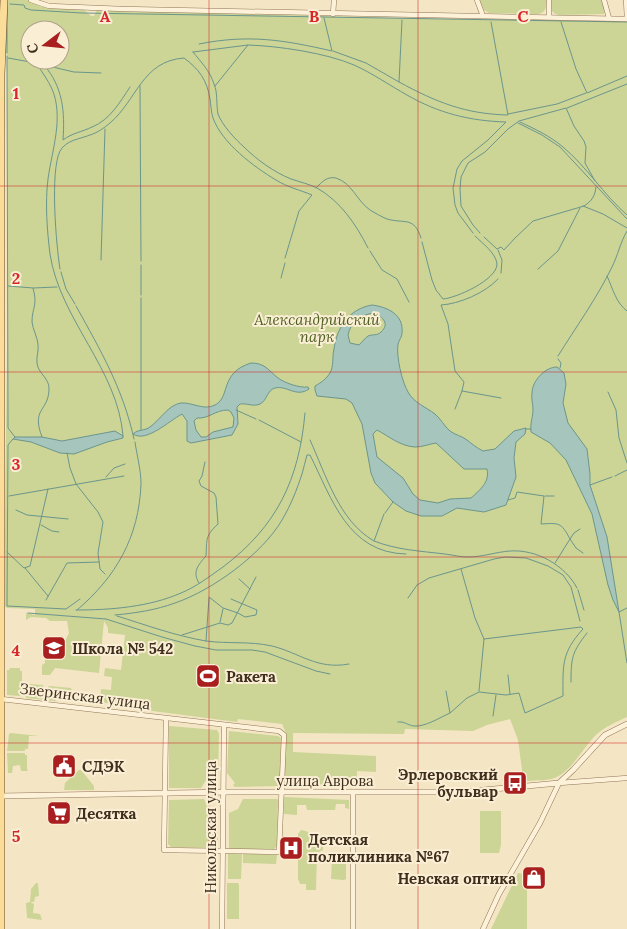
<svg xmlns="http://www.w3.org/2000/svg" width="627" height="929" viewBox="0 0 627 929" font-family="Lora,serif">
<rect width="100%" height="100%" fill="#f4e6c4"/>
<g fill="#ccd496" fill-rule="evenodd">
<path d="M6,0H27L42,7L83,9L91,16H94L97,10L439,19L627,20V717C616,722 606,726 597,734C583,747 574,768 557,777C549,781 536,780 527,781L523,777L518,740L510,719L487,725L473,731L405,729L404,734L293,733V752L376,756V772L357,771V786H284L286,733L282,724L238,719L237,722L122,707V705L100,702L101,689L111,690L112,677L104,676L105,668L121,670L125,635L108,633V628L104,621L99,673L55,668L50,675H42V665L45,663L44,640L66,639L69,633L67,621H50L46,618L31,617L26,620V613L35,615V609L7,608L4,606L7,347V54L5,53ZM30,30H60V60H30Z"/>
<path d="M479,0H547C546,7 546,12 539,14L489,13L484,10Z"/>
<path d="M551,0H602L605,11L604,14L559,15C550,13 551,8 551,0Z"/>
<polygon points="10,668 20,668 20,671 22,671 22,692 20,696 7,695 7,670 9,670"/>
<polygon points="29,684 43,685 44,692 48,692 48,687 49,686 71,688 72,691 55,701 26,698 25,689"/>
<polygon points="169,726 217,730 219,734 218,774 208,777 201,788 169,788"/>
<polygon points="229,731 278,736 281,738 280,786 235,787 233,785 235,783 227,773"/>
<polygon points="9,734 11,733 39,736 29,736 28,749 25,749 25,751 7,751"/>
<polygon points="7,753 25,753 25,755 27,755 27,769 28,771 21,771 20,765 13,766 12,773 8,773"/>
<polygon points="79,770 81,770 94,786 94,790 64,790 65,783"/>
<polygon points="284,797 349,800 349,809 345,808 345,804 336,804 335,810 307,810 306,805 297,805 297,815 284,814"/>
<polygon points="204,799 207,806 218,812 218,844 215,848 171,847 168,844 169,800"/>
<polygon points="243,799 277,799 278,800 277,846 274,849 229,849 229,813 238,809"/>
<polygon points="480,811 501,811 501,845 499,853 480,853"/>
<path d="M301,830C315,832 313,841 323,845V850L317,853L316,890H306V884H300L298,879V834Z"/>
<polygon points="228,853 242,854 241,879 228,879"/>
<polygon points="243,853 277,855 276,864 243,863"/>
<polygon points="335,855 346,857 346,879 344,880 331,879 332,859"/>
<polygon points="518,873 526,874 527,876 527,929 491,929"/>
<polygon points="36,883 38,883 39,896 35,897 34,902 30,902 34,904 33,913 40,914 42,920 27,918 26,903 30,902 31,889"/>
<polygon points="227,883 238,883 239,885 239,919 227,919"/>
</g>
<g fill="#a6c6bd" stroke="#6b968c" fill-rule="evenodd">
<path d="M372,305C387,307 404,314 402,333C402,337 399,340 398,344C396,356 402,382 408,392C414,403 426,407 435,414C441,419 444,426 450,431C455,435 462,436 467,440C472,444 477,448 483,451L495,449L514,431L526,428L525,434L516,442L514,458L516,477L506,505L484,512L457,508L442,516H421L406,511L393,502L375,483L371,473L362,424L352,403L346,399L317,396L315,390V386C322,382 326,379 330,373C334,366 332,357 334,349C337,327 349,309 372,305ZM374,313C383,317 390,324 381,332C377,336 373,334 368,336C365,338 362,342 359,345L350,343L348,335C351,321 360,315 374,313ZM377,430C390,437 400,446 415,447C423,447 429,444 436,443L464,469H487C490,482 480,490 471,498L450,499L438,503L420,500L413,494L403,478L377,457L373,434Z"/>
<path d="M251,363C265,363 268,370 278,378C285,383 299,388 308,387L309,389C296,398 287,385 275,388C267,390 267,401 260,404C254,407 247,403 240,404L237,407L238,424L232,435L191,443L187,441V421L182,414C169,421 146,443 133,434C138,429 145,431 150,427C160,420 168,405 181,403C192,402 204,411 215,405C231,397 219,373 251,363ZM228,410L231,412L234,418L233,427L213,432L206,437H201L196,430L194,421L197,418C209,419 215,410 228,410Z"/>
<path d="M557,367L564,373L565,379L566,384L563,403L568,423L587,449L590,474V485L607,537L619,612L613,600L608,585L592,514L566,460L550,443L531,432C530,422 533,418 533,409C533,404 531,399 532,393C532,381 545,367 557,367Z"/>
<polygon points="115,431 123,436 123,438 107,442 74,454 60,453 31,442 13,439 15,437 42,437 62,441"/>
</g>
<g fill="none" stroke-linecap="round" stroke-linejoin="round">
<g stroke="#6b968c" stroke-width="1">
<polyline points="10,4 24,5 25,8 31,10 82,13 627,22"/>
<polyline points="7,9 7,53"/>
<polyline points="561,22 576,69 587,93 627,76"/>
<path d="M199,44C249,34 284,40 332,51L324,18"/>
<path d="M248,45C279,46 326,53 354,65C372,73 389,85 407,95C438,113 470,121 506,122L488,140L462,161L457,169L453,188L455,205L458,213L473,233"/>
<polyline points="333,51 366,63 399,82 402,20"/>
<path d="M193,52C201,62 210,71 214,84C218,93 216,104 218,114C222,125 235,139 244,147C257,160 274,172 291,179C300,182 309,184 317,188C340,201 356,224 368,248"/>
<polyline points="193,52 248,45 215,86"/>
<polyline points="7,56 8,428 15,437"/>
<path d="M8,58L36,63C42,72 48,80 52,89C64,117 52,150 48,179C45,203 47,230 50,254C60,320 118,369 123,436"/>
<path d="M101,73L74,72L44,65C63,87 65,112 63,140C72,133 82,132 92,127C110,120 120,102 130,87"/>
<path d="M399,82C436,102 465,114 508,115L491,22"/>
<polyline points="140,86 141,261"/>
<polyline points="567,108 627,84"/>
<polyline points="508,114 557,104 586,93"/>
<path d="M520,122C535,129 550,136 563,147C587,167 603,194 627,215"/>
<polyline points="518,123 542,135 560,147 627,219"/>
<path d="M316,188C322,182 327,176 336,178C352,183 357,201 370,210C375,213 382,217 387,219C405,224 414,216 421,238"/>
<polyline points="583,206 603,214 627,228"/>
<polyline points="480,233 473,225 461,206 460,189 461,177 468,163 485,152 508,129 519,121 566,108 574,126 584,141 586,147 585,163 595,181"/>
<path d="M484,237L497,249L501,247L504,250L515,238L533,221L584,206C592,201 595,196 596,187"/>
<path d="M422,242L432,280L436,290L443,299C456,298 497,280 497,264C496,253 482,243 475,236"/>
<polyline points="498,250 502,260 501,273"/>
<polyline points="370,251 382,270 397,279 409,302"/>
<polyline points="101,260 105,129"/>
<polyline points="141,265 141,295"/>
<path d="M60,269C56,244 50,171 60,151C66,140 80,139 90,135C97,133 104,128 110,123C137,100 142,61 184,58C199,69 207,80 210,99C211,105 211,112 213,118C222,143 254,167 276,180C287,187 300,190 312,195L299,211L285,258"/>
<polyline points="538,269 558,251 580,208"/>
<polyline points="61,272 66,289 75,304"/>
<path d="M607,276C613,289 616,303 627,311"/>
<polyline points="281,278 285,263"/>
<path d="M8,286L33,288C38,306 32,307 32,322C33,330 37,336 38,344C39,351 36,357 37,363C38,374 50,378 49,390C48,412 31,408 42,437"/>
<polyline points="33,288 57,287"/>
<polyline points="141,298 141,430"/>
<path d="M76,306C101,351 123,389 134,439"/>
<path d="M558,356C576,327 597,298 612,267C618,255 620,243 627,231"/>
<polyline points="558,359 561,363 560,368"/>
<polyline points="462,391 501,398"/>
<polyline points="608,392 616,410 619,438 627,463"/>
<path d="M455,409L462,391L464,382L455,371L448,324L441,305C459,304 485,293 498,279"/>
<polyline points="236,410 256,419"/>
<polyline points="259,420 301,442"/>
<polyline points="526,429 531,429"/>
<polyline points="13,439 8,445 7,606 66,609 80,599"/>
<path d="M310,440C326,475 339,521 374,541L384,514"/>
<polyline points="67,453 70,468 76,484 98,512 103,522 98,553 100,569 105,574"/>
<polyline points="615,476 627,470"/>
<polyline points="106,477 114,468 125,464"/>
<polyline points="590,485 612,477"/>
<polyline points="9,496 124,476"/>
<polyline points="545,496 554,496"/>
<path d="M508,500L515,498L517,492L544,496L541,524C559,523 561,522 570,539L555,563"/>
<polyline points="16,510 27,515 68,519"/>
<polyline points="385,513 393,502"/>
<polyline points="41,525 52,531 59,532"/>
<polyline points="580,529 574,533 570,539 576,548 583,553"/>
<path d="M374,541C397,550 420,551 445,554C453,555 460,557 468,557C482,557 496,552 510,551C536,549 565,565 577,588"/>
<polyline points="7,552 24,568 30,566 48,489"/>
<polyline points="25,568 48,596"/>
<polyline points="461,569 475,618 484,639 479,691"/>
<polyline points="239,579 250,589"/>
<path d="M199,583C192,572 198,565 206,556C207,539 205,536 218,524L216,497L214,493L201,486L199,481L202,476L205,462"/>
<polyline points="578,590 584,610"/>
<polyline points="209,597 223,608 238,613 245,617 256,615 257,610 231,599"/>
<polyline points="408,598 417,585 429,578 494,559 505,557 526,558 548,566 563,575 571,587 580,621"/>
<polyline points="46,600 67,563 99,562"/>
<polyline points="627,608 619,612 627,663"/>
<path d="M76,610C111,610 149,607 181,593C196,587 210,576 223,567C277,526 299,480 305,413"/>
<path d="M77,610C116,577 139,537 141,484C141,470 137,456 135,442"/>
<polyline points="28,613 106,619 162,637 195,646 216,650 252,650 265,652 316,671 330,674"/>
<path d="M115,615C136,613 156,610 175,603C213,590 262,554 282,520C291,505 297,489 302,474C304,468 305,461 307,455H310C332,499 348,553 406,554"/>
<path d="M117,616C146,625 176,636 206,641C228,644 250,641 272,646C300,653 317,670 349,664"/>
<polyline points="220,622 223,609"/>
<polyline points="182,635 220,623 228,625 232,623 256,577"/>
<polyline points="206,641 209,598"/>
<polyline points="508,675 510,694"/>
<path d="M571,682C571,658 572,652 587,633"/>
<path d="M446,691L450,713L467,698L479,692L506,695L519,693L525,713L563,696C563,666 561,653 583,629L581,627L484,639"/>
<polyline points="493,716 496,695"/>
<path d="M398,722C404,721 407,725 414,726C425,727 439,718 450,713"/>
</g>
<defs>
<g id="minor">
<polyline points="31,0 49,6 123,9 627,19"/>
<polyline points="477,0 483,16"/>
<polyline points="604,0 609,18"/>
<polyline points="626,0 627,18"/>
<polyline points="333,14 334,0"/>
<polyline points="549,17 549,0"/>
<polyline points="1,699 279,731 284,735 279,852 164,850 166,718"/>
<polyline points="222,929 224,725"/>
<polyline points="353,929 353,792"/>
<polyline points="483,929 499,894 540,823 559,783 627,778"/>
</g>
<polyline id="tertiary" points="0,796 231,792 462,792 559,783 573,770 605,735 627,724"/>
<polyline id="primary" points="1,929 1,74 4,0"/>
</defs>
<use href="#minor" stroke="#917657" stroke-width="5.5"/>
<use href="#tertiary" stroke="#917657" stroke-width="6"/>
<use href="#primary" stroke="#5f442c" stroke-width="8"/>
<use href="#minor" stroke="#fdf2d9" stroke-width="4.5"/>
<use href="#tertiary" stroke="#fdf2d9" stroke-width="5"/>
<use href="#primary" stroke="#fbdc98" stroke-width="7"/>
</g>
<path fill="none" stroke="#d62828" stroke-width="1" stroke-opacity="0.55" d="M209,0V929M418,0V929M0,186H627M0,372H627M0,557H627M0,743H627"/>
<defs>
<symbol id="school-square" viewBox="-11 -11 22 22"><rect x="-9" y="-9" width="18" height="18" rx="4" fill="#a91f1f" stroke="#faefd5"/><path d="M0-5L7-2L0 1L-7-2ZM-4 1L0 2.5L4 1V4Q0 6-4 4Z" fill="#fff"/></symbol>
<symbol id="stadium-square" viewBox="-11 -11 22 22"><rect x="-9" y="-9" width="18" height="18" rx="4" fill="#a91f1f" stroke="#faefd5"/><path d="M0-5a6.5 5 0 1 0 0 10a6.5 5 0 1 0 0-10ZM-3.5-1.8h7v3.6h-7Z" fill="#fff"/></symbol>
<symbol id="civic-square" viewBox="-11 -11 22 22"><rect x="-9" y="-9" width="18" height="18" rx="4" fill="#a91f1f" stroke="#faefd5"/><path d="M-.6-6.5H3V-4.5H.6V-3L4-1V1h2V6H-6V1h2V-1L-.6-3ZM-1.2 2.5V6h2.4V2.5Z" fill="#fff"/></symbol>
<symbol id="bus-square" viewBox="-11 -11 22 22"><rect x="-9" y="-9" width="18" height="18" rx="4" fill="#a91f1f" stroke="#faefd5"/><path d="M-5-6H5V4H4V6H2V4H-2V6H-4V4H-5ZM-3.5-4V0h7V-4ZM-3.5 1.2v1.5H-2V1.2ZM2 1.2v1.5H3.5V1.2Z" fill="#fff"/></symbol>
<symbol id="supermarket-square" viewBox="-11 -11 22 22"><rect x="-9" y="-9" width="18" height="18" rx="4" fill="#a91f1f" stroke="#faefd5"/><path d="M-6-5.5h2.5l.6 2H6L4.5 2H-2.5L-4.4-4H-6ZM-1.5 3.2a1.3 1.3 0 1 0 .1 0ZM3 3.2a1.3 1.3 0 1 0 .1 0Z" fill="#fff"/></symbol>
<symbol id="hospital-square" viewBox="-11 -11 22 22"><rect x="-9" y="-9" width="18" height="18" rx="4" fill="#a91f1f" stroke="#faefd5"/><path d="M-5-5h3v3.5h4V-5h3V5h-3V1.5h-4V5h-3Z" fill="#fff"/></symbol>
<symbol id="shop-square" viewBox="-11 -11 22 22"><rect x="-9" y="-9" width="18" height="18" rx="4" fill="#a91f1f" stroke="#faefd5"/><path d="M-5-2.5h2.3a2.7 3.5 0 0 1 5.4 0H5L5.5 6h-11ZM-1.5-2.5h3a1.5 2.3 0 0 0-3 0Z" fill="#fff"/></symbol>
</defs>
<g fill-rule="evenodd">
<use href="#school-square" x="40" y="634" width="28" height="28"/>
<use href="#stadium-square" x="194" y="662" width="28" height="28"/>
<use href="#civic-square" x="50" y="752" width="28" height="28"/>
<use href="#bus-square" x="501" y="769" width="28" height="28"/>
<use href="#supermarket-square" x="45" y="799" width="28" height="28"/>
<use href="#hospital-square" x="277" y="834" width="28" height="28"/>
<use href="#shop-square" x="520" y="864" width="28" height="28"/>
</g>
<g text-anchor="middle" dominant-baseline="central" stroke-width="4" stroke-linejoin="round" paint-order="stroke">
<g font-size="15" font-style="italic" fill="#4f5f21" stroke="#faefd5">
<text x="317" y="319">Александрийский<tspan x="317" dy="17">парк</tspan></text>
</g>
<g font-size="15" font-weight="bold" fill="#3f2e1d" stroke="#faefd5" text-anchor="start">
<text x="72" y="648">Школа № 542</text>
<text x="226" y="676">Ракета</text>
<text x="82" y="766">СДЭК</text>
<text x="498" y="774" text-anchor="end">Эрлеровский<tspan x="498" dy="17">бульвар</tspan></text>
<text x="76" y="813">Десятка</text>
<text x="308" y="839">Детская<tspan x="308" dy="17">поликлиника №67</tspan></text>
<text x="516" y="878" text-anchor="end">Невская оптика</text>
</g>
<g font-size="15" fill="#3f2e1d" stroke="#faefd5">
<text transform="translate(85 696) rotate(7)">Зверинская улица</text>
<text x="325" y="780">улица Аврова</text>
<text transform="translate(210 827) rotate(-90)">Никольская улица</text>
</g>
</g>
<g font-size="16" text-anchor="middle" font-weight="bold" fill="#d62828" stroke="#faefd5" stroke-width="4" stroke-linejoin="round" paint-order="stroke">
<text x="105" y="22">A</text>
<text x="314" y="22">B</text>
<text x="523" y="22">C</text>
<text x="16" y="99">1</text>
<text x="16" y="284">2</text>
<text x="16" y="470">3</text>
<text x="16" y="656">4</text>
<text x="16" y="842">5</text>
</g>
<g transform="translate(45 45) rotate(254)"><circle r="24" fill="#faefd5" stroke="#afa28b"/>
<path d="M0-4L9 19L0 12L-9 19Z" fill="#a91f1f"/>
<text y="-8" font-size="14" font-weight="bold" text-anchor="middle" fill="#3f2e1d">С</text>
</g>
</svg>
